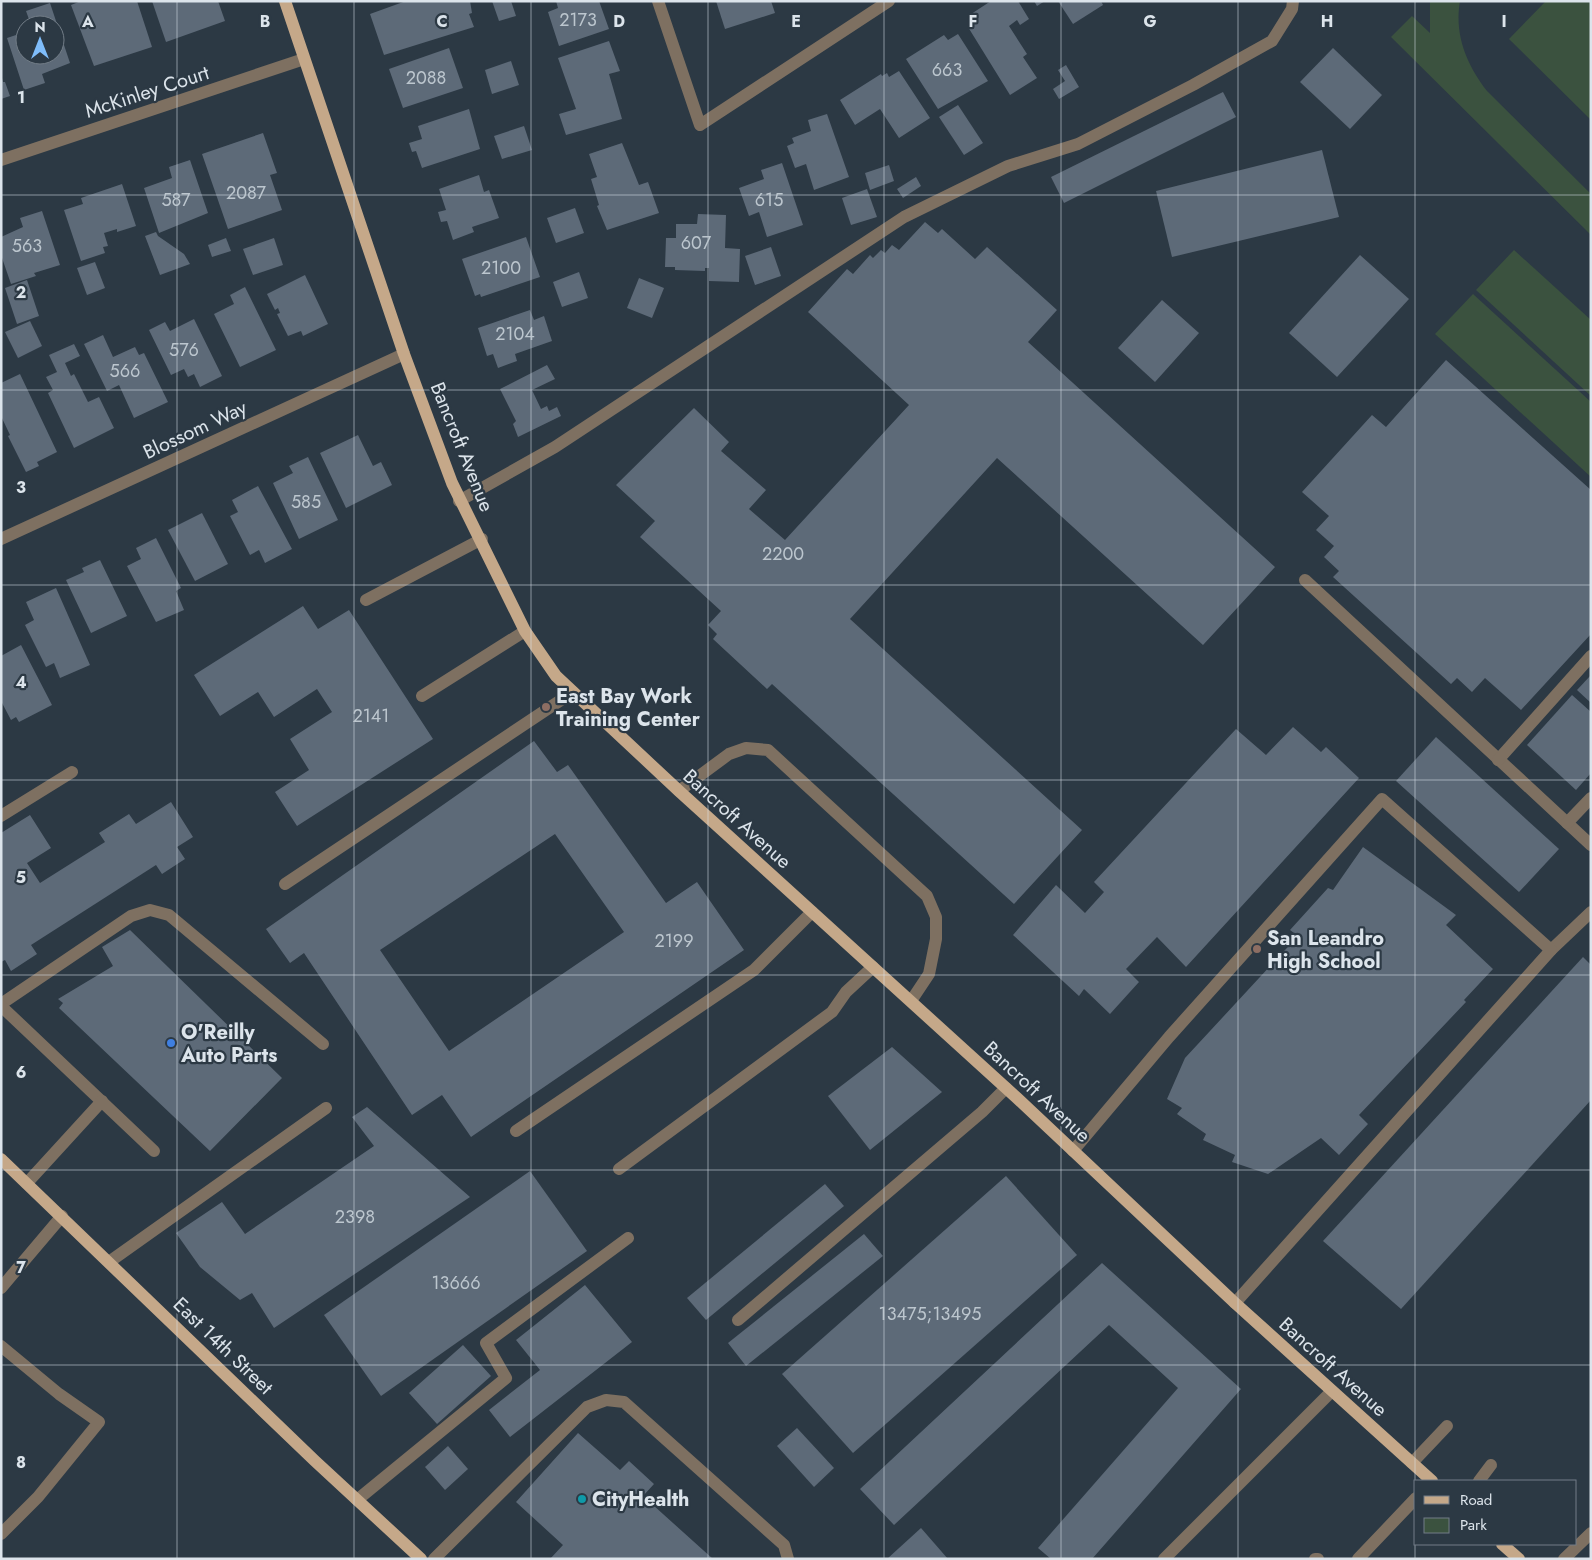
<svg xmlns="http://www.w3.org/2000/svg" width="1592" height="1560" viewBox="0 0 1592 1560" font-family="Jost,sans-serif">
<rect width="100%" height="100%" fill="#2c3944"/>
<g fill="#3b523f">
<path d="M1430,1H1460C1454,35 1467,65 1487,91L1591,194V235L1391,37L1412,16L1430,33Z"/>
<polygon points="1546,1 1591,1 1591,120 1509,39"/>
<polygon points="1514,250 1591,320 1591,396 1476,290"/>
<polygon points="1473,294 1591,402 1591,477 1435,334"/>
</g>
<g fill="#5d6a78" fill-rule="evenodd">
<polygon points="81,1 137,1 152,47 94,66 71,5"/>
<polygon points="152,1 218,1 225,21 166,42"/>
<polygon points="406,1 470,1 472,13 469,14 474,27 384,55 370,14"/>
<polygon points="492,1 511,1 516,16 499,21"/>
<polygon points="556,1 599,1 609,29 559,46 548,12 558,8"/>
<polygon points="716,1 771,1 775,13 725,29"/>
<polygon points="991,1 1018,1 1029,19 1020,25 1017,20 1009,26 1027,54 1023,57 1037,78 1010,95 968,27 973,24 968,16"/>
<polygon points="1034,1 1045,1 1037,6"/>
<polygon points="1058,1 1101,1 1103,5 1073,24"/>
<polygon points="50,3 70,63 42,74 45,83 24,90 7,38 25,32 25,55 55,55 55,25 31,25 26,11"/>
<polygon points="958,34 988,81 938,109 906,59 944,35 948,40"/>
<polygon points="609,41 620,71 609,74 622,119 566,135 559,114 576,109 558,58"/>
<polygon points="449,48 463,88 403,108 389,69"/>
<polygon points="1333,48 1382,95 1350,129 1300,82"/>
<polygon points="511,61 519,85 492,94 485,70"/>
<polygon points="1066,65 1079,87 1059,99 1053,89 1065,81 1058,70"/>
<polygon points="899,71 930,118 899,138 880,109 855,125 840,100 881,74 882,76 887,73 889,77"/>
<polygon points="2,78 3,82 5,82 10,96 1,99"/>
<polygon points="1223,92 1236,117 1064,203 1051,177"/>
<polygon points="958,105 983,143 964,155 939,117"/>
<polygon points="469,109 480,149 422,168 416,151 412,152 409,143 422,139 418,126"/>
<polygon points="827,114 849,177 814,190 806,164 795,168 787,146 794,143 792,138 811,131 808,120"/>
<polygon points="524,126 532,150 502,159 494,136"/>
<polygon points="263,133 277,173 270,175 282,210 228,229 202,154"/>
<polygon points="622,143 639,185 648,182 659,213 607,230 597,206 599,205 591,179 597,177 589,154"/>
<polygon points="1322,150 1339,217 1172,257 1156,191"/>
<polygon points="190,160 208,213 159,233 144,188 172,178 169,167"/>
<polygon points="782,163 803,225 767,237 759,212 749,216 739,188 764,179 761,170"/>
<polygon points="889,165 894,181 870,190 865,173"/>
<polygon points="479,175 484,192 489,190 499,218 472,227 474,232 453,240 447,221 441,222 438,212 446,210 439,189"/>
<polygon points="916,177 921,186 903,198 897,189"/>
<polygon points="122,184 136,226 117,232 117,229 104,233 108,246 103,247 105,253 81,261 64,210 83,204 81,198"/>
<polygon points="867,189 877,217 851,225 842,198"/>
<polygon points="575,208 584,233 556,243 547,218"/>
<polygon points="42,211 60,265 34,273 36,276 11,284 1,255 1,237 23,227 20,218"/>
<polygon points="698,214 726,215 725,248 740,249 739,282 709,281 709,268 705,268 705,271 675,270 675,267 665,267 666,238 676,238 676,224 697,224"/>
<polygon points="925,222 938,233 942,229 975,259 987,247 1057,310 1028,342 1275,567 1203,645 997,458 850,619 1082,830 1014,904 772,684 767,689 713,639 717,634 708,625 721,611 640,537 655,521 616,485 694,408 729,442 721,451 766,490 749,509 785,540 909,405 808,312 847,269 853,274 870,255 873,258 881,250 885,253 892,245 899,250"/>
<polygon points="156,232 158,236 184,254 190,264 160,275 145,236"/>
<polygon points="526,237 540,277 481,297 480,294 475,296 462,259"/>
<polygon points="226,238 231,251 212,257 208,245"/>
<polygon points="274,238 283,265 253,275 243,249"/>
<polygon points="771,247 781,276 755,285 745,256"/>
<polygon points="1360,255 1409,299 1337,377 1289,333"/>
<polygon points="95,262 105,288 87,295 77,268"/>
<polygon points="579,272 588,298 562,307 553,282"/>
<polygon points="305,275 328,324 303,336 301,331 288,336 277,314 280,313 278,308 275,310 267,294"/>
<polygon points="639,278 664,288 652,318 627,308"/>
<polygon points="27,280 39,316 17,324 5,288"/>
<polygon points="245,287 276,350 240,367 214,314 234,304 230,295"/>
<polygon points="1162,300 1199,333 1155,382 1118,348"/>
<polygon points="530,310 534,320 544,316 552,341 515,354 517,361 498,368 493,354 487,356 478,328"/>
<polygon points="194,319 222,376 200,387 194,374 188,377 184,369 171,375 149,330 165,322 170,331"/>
<polygon points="30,321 42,346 18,358 5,332"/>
<polygon points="103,335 113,357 135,347 139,355 144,353 168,402 134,418 119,385 107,391 84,344"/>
<polygon points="74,344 80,356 65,363 71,376 74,374 88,402 99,397 114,428 74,448 48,393 53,390 46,377 57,372 49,355"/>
<polygon points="1446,360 1591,490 1591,634 1521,710 1485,678 1472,692 1457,678 1451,684 1333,577 1339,571 1324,557 1334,546 1316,530 1329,516 1302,492 1372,415 1386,427"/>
<polygon points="547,365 555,379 532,390 541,409 547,406 549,411 557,407 561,416 518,437 513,424 516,421 500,389"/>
<polygon points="20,374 57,452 37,462 39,466 26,472 8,436 10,435 1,416 1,383"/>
<polygon points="358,435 373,466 381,462 392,485 346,508 320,453"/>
<polygon points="308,457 338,520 299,539 273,483 293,473 289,466"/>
<polygon points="258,486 292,549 265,563 259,550 250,555 230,516 238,512 232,500"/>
<polygon points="202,513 228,564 195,581 168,530"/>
<polygon points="156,538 181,588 176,591 184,610 156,622 127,566 141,559 136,548"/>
<polygon points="100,560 127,616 91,633 66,580 84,572 82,568"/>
<polygon points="56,588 90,665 60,678 54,663 46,667 25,625 34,620 26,602"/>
<polygon points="303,606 318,629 349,610 433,739 297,826 275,792 309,770 290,739 332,712 317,689 274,717 258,692 220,716 194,675"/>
<polygon points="21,645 52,705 19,722 16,717 11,720 1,701 1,656"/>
<polygon points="1591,675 1591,703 1577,690"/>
<polygon points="1572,695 1591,712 1591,773 1576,790 1527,745"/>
<polygon points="1293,727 1321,752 1326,747 1359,778 1186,967 1157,937 1126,969 1139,982 1110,1014 1084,989 1079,996 1013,935 1056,885 1085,913 1104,892 1094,882 1236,729 1266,755"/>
<polygon points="1436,737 1559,849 1519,892 1396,781"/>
<path d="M534,741L557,772L568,765L666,903L697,882L744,950L471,1137L442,1095L412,1115L304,953L290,963L266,929ZM555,834L624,932L449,1051L380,950Z"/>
<polygon points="171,802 193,837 177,847 185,859 162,874 156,865 31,945 37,954 11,971 5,960 1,962 1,833 30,815 51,848 27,863 40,883 105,842 99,833 129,814 136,824"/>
<polygon points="1363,847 1456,915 1446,925 1493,969 1464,1000 1466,1002 1359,1115 1368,1124 1339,1155 1321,1138 1268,1174 1232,1162 1235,1155 1203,1140 1206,1134 1177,1114 1182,1108 1167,1099 1185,1058 1298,936 1290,930 1328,888 1333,890"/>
<polygon points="130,930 282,1078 210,1151 59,1008 63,1003 58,999 113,966 102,947"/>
<polygon points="1583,957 1591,965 1591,1100 1401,1309 1323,1241"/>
<polygon points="892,1047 942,1092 870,1150 828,1096"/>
<polygon points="367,1107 470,1197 274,1328 252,1293 240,1300 200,1267 176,1233 222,1202 245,1234 374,1146 352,1117"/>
<polygon points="530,1171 587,1251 381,1396 324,1315"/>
<polygon points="1006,1176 1077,1255 853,1453 782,1374"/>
<polygon points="825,1184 844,1206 706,1320 687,1298"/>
<polygon points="864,1234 883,1256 746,1366 728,1343"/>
<polygon points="1102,1263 1241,1389 1092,1559 1051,1559 1038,1548 1178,1388 1109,1325 894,1525 860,1489"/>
<polygon points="585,1285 632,1342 510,1437 489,1410 540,1370 516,1340"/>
<polygon points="463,1345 491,1376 437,1424 409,1393"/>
<polygon points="797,1428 834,1468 814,1487 777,1446"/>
<polygon points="578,1433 620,1470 629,1461 654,1484 643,1496 713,1559 550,1559 563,1545 516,1502"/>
<polygon points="448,1446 468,1469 445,1490 425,1467"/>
<polygon points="921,1528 948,1559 887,1559"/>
</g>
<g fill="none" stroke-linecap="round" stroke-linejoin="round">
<g stroke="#7e7061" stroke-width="12">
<polyline points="658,1 700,125 889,1"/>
<polyline points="1,160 304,59"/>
<polyline points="459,501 555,447 904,217 1008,166 1078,144 1193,85 1272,41 1292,9 1293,1"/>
<polyline points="1,539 404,354"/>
<polyline points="1305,580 1591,845"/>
<polyline points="366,600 482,539"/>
<polyline points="422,696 525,631"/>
<polyline points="1498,760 1591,656"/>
<polyline points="679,791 729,754 746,748 768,750 927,896 936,917 936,939 929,974 911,1001"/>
<polyline points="1,816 72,772"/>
<polyline points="1567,823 1591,798"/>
<polyline points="285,884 573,692"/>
<polyline points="1551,950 1591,912"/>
<polyline points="1,1004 131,916 150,910 169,915 323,1044"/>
<polyline points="1,1006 154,1151"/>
<polyline points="516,1131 754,970 812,912"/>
<polyline points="1073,1151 1169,1037 1382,799 1551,950 1235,1303"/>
<polyline points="619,1169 832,1012 846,992 873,967"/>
<polyline points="27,1183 102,1101"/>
<polyline points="109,1262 326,1108"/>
<polyline points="1,1288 62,1216"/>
<polyline points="738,1320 982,1112 1006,1088"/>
<polyline points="1,1346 59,1394 99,1422 38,1497 1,1534"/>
<polyline points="1412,1463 1447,1426"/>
<polyline points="1479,1481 1491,1465"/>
<polyline points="357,1500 506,1378 486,1343 628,1238"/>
<polyline points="434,1559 587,1407 606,1400 624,1402 784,1545 788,1559"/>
<polyline points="1164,1559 1332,1391"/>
<polyline points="1315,1559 1318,1559"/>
<polyline points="1358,1559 1416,1498"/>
<polyline points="1564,1559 1591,1533"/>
</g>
<g stroke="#c5a889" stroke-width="12">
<polyline points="285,1 404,354 452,483 525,631 556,676 679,791 1017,1098 1235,1303 1432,1481"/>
<polyline points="1,1159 315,1461 421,1559"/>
<polyline points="1502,1544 1519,1559"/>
</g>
</g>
<path fill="none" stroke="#dce4eb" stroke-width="1" stroke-opacity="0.55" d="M177,1V1559M354,1V1559M531,1V1559M708,1V1559M884,1V1559M1061,1V1559M1238,1V1559M1415,1V1559M1,195H1591M1,390H1591M1,585H1591M1,780H1591M1,975H1591M1,1170H1591M1,1365H1591"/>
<g fill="#8d6e63" stroke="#2c3944" stroke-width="2">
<circle cx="546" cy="707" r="5"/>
<circle cx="1257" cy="949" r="5"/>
</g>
<circle fill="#3f7fe0" stroke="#2c3944" stroke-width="2" cx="171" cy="1043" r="5"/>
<circle fill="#0f9aa8" stroke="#2c3944" stroke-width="2" cx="582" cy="1499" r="5"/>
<g text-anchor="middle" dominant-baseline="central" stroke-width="4.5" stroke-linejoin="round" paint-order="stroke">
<g font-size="18" fill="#bcc6ce">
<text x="578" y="20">2173</text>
<text x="947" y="70">663</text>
<text x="426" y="78">2088</text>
<text x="246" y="193">2087</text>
<text x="176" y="200">587</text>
<text x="769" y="200">615</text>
<text x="696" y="243">607</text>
<text x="27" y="246">563</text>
<text x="501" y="268">2100</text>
<text x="515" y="334">2104</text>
<text x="184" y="350">576</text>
<text x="125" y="371">566</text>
<text x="306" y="502">585</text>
<text x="783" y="554">2200</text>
<text x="371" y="716">2141</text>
<text x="674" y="941">2199</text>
<text x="355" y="1217">2398</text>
<text x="456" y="1283">13666</text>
<text x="930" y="1314">13475;13495</text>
</g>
<g font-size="20" fill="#dce4eb" stroke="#2c3944">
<text transform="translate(147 92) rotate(-18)">McKinley Court</text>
<text transform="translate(195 430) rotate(-25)">Blossom Way</text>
<text transform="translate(462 447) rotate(68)">Bancroft Avenue</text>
<text transform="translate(737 819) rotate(42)">Bancroft Avenue</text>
<text transform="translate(1037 1092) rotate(43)">Bancroft Avenue</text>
<text transform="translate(223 1346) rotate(44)">East 14th Street</text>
<text transform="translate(1333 1367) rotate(42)">Bancroft Avenue</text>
</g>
<g font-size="20" font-weight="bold" fill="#dce4eb" stroke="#2c3944" text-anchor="start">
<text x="556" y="696">East Bay Work<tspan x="556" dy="23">Training Center</tspan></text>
<text x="1267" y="938">San Leandro<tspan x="1267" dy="23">High School</tspan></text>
<text x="181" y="1032">O'Reilly<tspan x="181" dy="23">Auto Parts</tspan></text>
<text x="592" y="1499">CityHealth</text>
</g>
</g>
<g font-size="16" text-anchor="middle" font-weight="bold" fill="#dce4eb" stroke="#2c3944" stroke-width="4.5" stroke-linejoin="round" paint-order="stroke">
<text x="88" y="27">A</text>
<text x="265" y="27">B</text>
<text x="442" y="27">C</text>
<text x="619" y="27">D</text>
<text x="796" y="27">E</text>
<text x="973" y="27">F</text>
<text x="1150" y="27">G</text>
<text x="1327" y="27">H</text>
<text x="1504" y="27">I</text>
<text x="21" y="103">1</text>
<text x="21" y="298">2</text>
<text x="21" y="493">3</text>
<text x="21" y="688">4</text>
<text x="21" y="883">5</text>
<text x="21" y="1078">6</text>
<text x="21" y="1273">7</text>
<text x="21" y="1468">8</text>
</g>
<rect width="1592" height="1560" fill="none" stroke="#dce4eb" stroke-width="5"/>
<rect x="1414" y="1480" width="162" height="65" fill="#2c3944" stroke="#727d87"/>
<rect x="1424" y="1496" width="25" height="8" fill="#c5a889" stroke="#727d87"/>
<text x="1460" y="1505" font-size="15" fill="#dce4eb">Road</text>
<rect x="1424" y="1518" width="25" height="15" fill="#3b523f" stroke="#727d87"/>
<text x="1460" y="1530" font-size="15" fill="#dce4eb">Park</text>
<g transform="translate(40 40)"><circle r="24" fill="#2c3944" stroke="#727d87"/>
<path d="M0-4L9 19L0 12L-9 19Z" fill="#7fbdfa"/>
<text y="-8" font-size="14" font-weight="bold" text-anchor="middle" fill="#dce4eb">N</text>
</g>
</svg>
